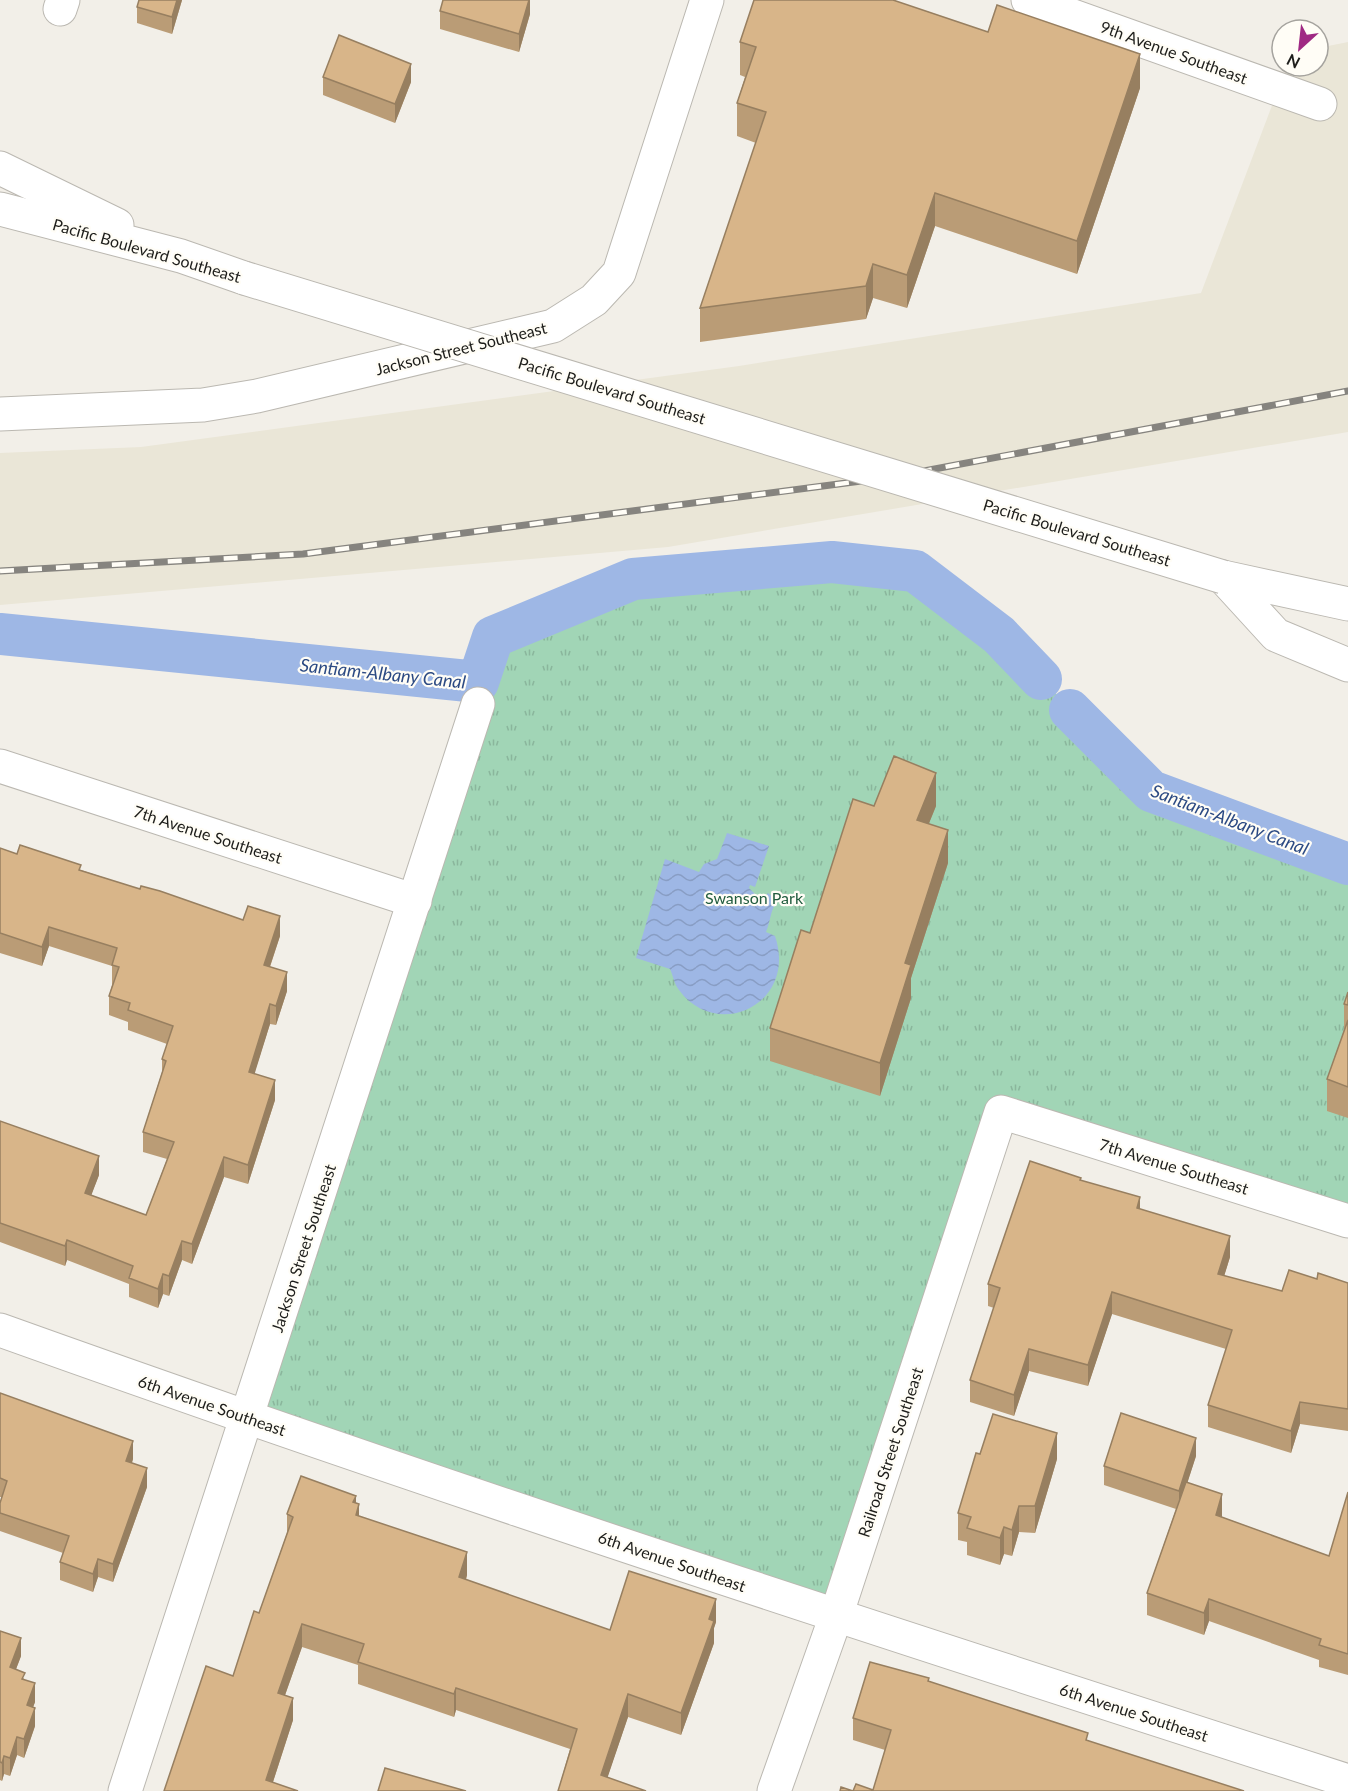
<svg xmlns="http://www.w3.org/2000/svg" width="1348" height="1791" viewBox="0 0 1348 1791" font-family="Lato,sans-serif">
<defs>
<pattern id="grass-tufts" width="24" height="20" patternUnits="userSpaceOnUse" patternTransform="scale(1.5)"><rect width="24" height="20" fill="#a1d5b6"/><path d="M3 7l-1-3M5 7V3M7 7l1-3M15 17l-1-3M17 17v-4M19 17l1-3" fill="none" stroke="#8ab69c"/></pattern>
<pattern id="water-waves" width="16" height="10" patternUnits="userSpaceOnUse" patternTransform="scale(1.5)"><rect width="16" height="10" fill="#9eb7e5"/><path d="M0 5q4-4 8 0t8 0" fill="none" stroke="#889dc4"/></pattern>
</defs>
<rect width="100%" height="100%" fill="#f2efe8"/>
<polygon fill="#eae6d7" points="1348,42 1348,432 668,547 0,605 0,453 141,447 739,366 1201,293 1287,66 1318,66 1318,48"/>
<polygon fill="url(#grass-tufts)" points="832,562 915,571 999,635 1151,791 1348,864 1348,1221 1001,1112 836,1616 248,1418 493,637 633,579"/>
<path fill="url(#water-waves)" d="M727,833L769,846L755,887L750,885L749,888L759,898L764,899L768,893L777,901C770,911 771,920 766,932L775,936C798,1004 717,1042 679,990C674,984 673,975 670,969L636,958L665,859L699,872L704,864L717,859Z"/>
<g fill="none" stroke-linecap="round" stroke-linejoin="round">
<g stroke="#9eb7e5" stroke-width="42">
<polyline points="0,634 478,682 493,637 633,579 832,562 915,571 999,635 1041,679"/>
<polyline points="1070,710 1151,791 1348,864"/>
</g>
<defs>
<g id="minor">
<polyline points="1028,0 1320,104"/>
<polyline points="60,9 63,0"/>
<polyline points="0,766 415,901"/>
<path d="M0,1330C446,1490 897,1636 1348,1781"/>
<polyline points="125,1791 478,704"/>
<polyline points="774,1791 836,1616 1001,1112 1348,1221"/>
</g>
<polyline id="tertiary" points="0,414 203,405 257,396 553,326 594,300 619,273 707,0"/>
<g id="trunk">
<polyline points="0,168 117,225"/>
<polyline points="0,209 181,256 244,278"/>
<polyline points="1223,577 1276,635 1348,665"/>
<polyline points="1223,577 1348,604"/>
</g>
</defs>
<use href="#minor" stroke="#bbb8b1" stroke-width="35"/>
<use href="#tertiary" stroke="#bbb8b1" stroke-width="35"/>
<use href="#trunk" stroke="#bbb8b1" stroke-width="35"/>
<use href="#minor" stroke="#fff" stroke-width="33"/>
<use href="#tertiary" stroke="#fff" stroke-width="33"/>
<use href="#trunk" stroke="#fff" stroke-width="33"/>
<defs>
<polyline id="rail" points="0,571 303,554 892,477 1348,391"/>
</defs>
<use href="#rail" stroke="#86847f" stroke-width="7"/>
<use href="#rail" stroke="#fffdf6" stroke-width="4.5" stroke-dasharray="14" stroke-linecap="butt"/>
<defs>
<polyline id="trunk-bridge" points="244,278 1223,577"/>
</defs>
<use href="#trunk-bridge" stroke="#bbb8b1" stroke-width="35" stroke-linecap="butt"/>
<use href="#trunk-bridge" stroke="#fff" stroke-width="33"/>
</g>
<g fill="#ba9c76">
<polygon points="139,0 182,0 172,34 137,23 137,7"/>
<polygon points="530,0 530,14 519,52 440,29 440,11"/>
<polygon points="740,42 1140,88 1077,274 935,226 907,308 873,298 866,319 700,342 700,308 756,143 737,136 737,103 745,77 740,75"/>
<polygon points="323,77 411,82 395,123 323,95"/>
<polygon points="874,806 936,806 929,823 948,863 911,978 911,998 880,1096 770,1061 770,1028 810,933"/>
<polygon points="0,848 17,854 81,870 280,936 270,967 287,991 276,1025 270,1024 254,1074 275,1100 248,1184 224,1177 192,1264 182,1260 169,1296 163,1294 158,1308 129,1297 129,1284 67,1260 65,1266 0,1242 0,1121 99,1175 91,1195 146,1215 167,1159 143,1152 143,1132 162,1072 162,1059 167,1044 128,1030 128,1022 109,1015 109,996 112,985 112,966 49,946 42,966 0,953"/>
<polygon points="1348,992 1348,1118 1327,1111 1327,1079 1344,1030 1344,1004"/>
<polygon points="1081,1181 1140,1209 1230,1257 1224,1276 1282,1291 1317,1279 1348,1283 1348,1431 1300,1424 1291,1453 1208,1427 1208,1405 1226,1349 1112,1314 1088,1386 1029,1371 1014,1416 970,1402 970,1380 994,1308 988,1306 988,1284"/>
<polygon points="0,1393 133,1459 132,1463 147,1487 113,1582 98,1577 93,1592 60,1580 60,1562 63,1553 0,1531 0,1503 2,1497 0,1497"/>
<polygon points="1196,1456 1187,1483 1222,1516 1222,1517 1329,1556 1348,1492 1348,1675 1319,1667 1319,1660 1209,1621 1204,1635 1147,1615 1147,1593 1176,1509 1104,1485 1104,1466"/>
<polygon points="1057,1459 1035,1533 1019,1532 1012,1556 1004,1554 1000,1565 967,1555 967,1542 958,1540 958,1513"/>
<polygon points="356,1503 359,1516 467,1575 466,1580 610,1630 716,1622 714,1628 714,1643 681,1735 628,1717 607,1778 558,1791 570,1749 456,1710 454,1717 358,1684 358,1665 302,1647 285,1695 293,1720 273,1782 164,1791 233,1676 259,1613 287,1533 287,1514"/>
<polygon points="0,1631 21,1656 16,1669 25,1680 35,1702 33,1707 35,1726 24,1758 17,1755 10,1776 4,1774 2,1781 0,1780"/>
<polygon points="929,1678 873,1790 885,1750 853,1740 853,1718"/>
</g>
<g fill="#977f60">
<polygon points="177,0 182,0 172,34 172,17"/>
<polygon points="529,0 530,0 530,14 519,52 519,34"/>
<polygon points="1140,54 1140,88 1077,274 1077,241"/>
<polygon points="411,64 411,82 395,123 395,104"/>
<polygon points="935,193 935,226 907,308 907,275"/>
<polygon points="873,264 873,298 866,319 866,286"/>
<polygon points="936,773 936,806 917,853 917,820"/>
<polygon points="948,830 948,863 911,978 911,998 880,1096 880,1063 905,963"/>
<polygon points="280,916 280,936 264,984 264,965"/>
<polygon points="49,927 49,946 42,966 42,947"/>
<polygon points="287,972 287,991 276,1025 276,1006"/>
<polygon points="270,1004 270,1024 249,1092 249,1072"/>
<polygon points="275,1080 275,1100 248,1184 248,1165"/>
<polygon points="99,1156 99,1175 85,1212 85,1193"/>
<polygon points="224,1157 224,1177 192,1264 192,1244"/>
<polygon points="1140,1197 1140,1219 1137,1208"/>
<polygon points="1230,1236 1230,1257 1218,1296 1218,1274"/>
<polygon points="67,1240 67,1260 65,1266 65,1246"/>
<polygon points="182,1241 182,1260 169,1296 169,1276"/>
<polygon points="163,1274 163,1294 158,1308 158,1289"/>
<polygon points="1112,1292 1112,1314 1088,1386 1088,1365"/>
<polygon points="1029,1349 1029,1371 1014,1416 1014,1395"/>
<polygon points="1300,1402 1300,1424 1291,1453 1291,1431"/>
<polygon points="1057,1433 1057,1459 1035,1533 1035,1506"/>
<polygon points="1196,1438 1196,1456 1179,1509 1179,1491"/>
<polygon points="133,1441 133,1459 126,1479 126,1461"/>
<polygon points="147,1468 147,1487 113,1582 113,1564"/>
<polygon points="1222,1494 1222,1516 1216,1537 1216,1515"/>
<polygon points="356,1496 356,1515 359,1504 359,1527 356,1518 353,1502"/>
<polygon points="1019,1506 1019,1532 1012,1556 1012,1530"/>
<polygon points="1004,1527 1004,1554 1000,1565 1000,1538"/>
<polygon points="467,1552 467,1575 459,1600 459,1577"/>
<polygon points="98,1559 98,1577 93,1592 93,1574"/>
<polygon points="716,1599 716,1622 714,1628 714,1643 681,1735 681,1713 709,1619"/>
<polygon points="1209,1599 1209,1621 1204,1635 1204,1613"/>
<polygon points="302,1624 302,1647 278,1715 278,1693"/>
<polygon points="21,1638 21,1656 10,1685 10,1667"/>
<polygon points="35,1683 35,1702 27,1723 27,1705"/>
<polygon points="456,1688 456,1710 454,1717 454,1694"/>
<polygon points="628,1694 628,1717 603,1791 601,1775"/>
<polygon points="293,1698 293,1720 270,1791 266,1780"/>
<polygon points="35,1708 35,1726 24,1758 24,1739"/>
<polygon points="17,1737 17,1755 10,1776 10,1758"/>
<polygon points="4,1756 4,1774 2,1781 2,1763"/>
</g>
<g fill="#d8b589" stroke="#977f60" stroke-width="1.5">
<polygon points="139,0 177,0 172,17 137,7"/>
<polygon points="443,0 529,0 519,34 440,11"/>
<polygon points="754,0 893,0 988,32 997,5 1140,54 1077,241 935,193 907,275 873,264 866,286 700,308 766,112 737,103 756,47 740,42"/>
<polygon points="339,35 411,64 395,104 323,77"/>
<polygon points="894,756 936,773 917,820 948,830 905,963 911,965 880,1063 770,1028 801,930 810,933 853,799 874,806"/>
<polygon points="20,845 81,865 79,870 140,889 141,886 160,891 243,920 248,906 280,916 264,965 287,972 276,1006 270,1004 249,1072 275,1080 248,1165 224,1157 192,1244 182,1241 169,1276 163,1274 158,1289 129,1278 133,1266 67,1240 65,1246 0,1223 0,1121 99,1156 85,1193 146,1215 174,1142 143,1132 166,1061 162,1059 173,1026 128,1010 130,1003 109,996 119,967 112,965 117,948 49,927 42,947 0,933 0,848 17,854"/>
<polygon points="1348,992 1348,1005 1344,1004"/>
<polygon points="1348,1020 1348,1087 1327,1079"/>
<polygon points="1030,1161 1081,1178 1080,1180 1140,1197 1137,1208 1230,1236 1218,1274 1282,1291 1289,1270 1317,1279 1318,1273 1348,1283 1348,1409 1300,1402 1291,1431 1208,1405 1232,1330 1112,1292 1088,1365 1029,1349 1014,1395 970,1380 1000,1288 988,1284"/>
<polygon points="0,1393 133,1441 126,1461 147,1468 113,1564 98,1559 93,1574 60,1562 69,1536 0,1513 0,1503 7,1481 0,1478"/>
<polygon points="1121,1413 1196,1438 1179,1491 1104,1466"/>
<polygon points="993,1414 1057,1433 1035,1506 1019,1506 1012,1530 1004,1527 1000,1538 967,1528 971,1517 958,1513 976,1453 980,1454"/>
<polygon points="301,1476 356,1496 353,1502 359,1504 356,1515 467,1552 459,1577 610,1630 629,1571 716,1599 709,1619 714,1621 681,1713 628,1694 601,1775 646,1791 558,1791 577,1729 456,1688 454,1694 358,1662 364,1644 302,1624 278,1693 293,1698 266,1780 298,1791 164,1791 206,1666 233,1676 254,1611 259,1613 293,1517 287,1514"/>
<polygon points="1186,1482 1222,1494 1216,1515 1329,1556 1348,1492 1348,1654 1319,1645 1321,1639 1209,1599 1204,1613 1147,1593"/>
<polygon points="0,1631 21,1638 10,1667 25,1673 22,1679 35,1683 27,1705 35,1708 24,1739 17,1737 10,1758 4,1756 2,1763 0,1762"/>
<polygon points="870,1662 929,1678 928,1681 1088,1733 1086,1740 1244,1791 853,1791 856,1784 873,1790 891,1730 853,1718"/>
<polygon points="385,1768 466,1791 378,1791"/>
<polygon points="841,1787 853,1791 840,1791"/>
</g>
<g text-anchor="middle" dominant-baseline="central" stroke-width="4.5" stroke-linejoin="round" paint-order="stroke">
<g font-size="16" fill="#1d1d1a" stroke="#fffdf6">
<text transform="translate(1174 52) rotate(20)">9th Avenue Southeast</text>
<text transform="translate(147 250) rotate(16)">Pacific Boulevard Southeast</text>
<text transform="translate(461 348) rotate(-14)">Jackson Street Southeast</text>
<text transform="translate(612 390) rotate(17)">Pacific Boulevard Southeast</text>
<text transform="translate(1077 532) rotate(17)">Pacific Boulevard Southeast</text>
<text transform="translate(208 834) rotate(18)">7th Avenue Southeast</text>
<text transform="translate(1174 1166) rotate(17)">7th Avenue Southeast</text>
<text transform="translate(303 1248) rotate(-72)">Jackson Street Southeast</text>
<text transform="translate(212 1405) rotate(19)">6th Avenue Southeast</text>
<text transform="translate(890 1452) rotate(-72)">Railroad Street Southeast</text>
<text transform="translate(672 1561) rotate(19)">6th Avenue Southeast</text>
<text transform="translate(1134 1712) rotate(18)">6th Avenue Southeast</text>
</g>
<g font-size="16" fill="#205c3e" stroke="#fffdf6">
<text x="754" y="897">Swanson Park</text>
</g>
<g font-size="18" font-style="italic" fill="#2c4a83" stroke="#fffdf6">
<text transform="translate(383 673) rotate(6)">Santiam-Albany Canal</text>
<text transform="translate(1230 819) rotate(21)">Santiam-Albany Canal</text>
</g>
</g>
<g transform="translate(1300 48) rotate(207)"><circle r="28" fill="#fffdf6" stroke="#a5a39e" stroke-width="1.5"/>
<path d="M0-4.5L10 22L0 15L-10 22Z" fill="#9f2983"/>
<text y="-9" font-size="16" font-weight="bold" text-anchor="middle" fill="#1d1d1a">N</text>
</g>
</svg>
